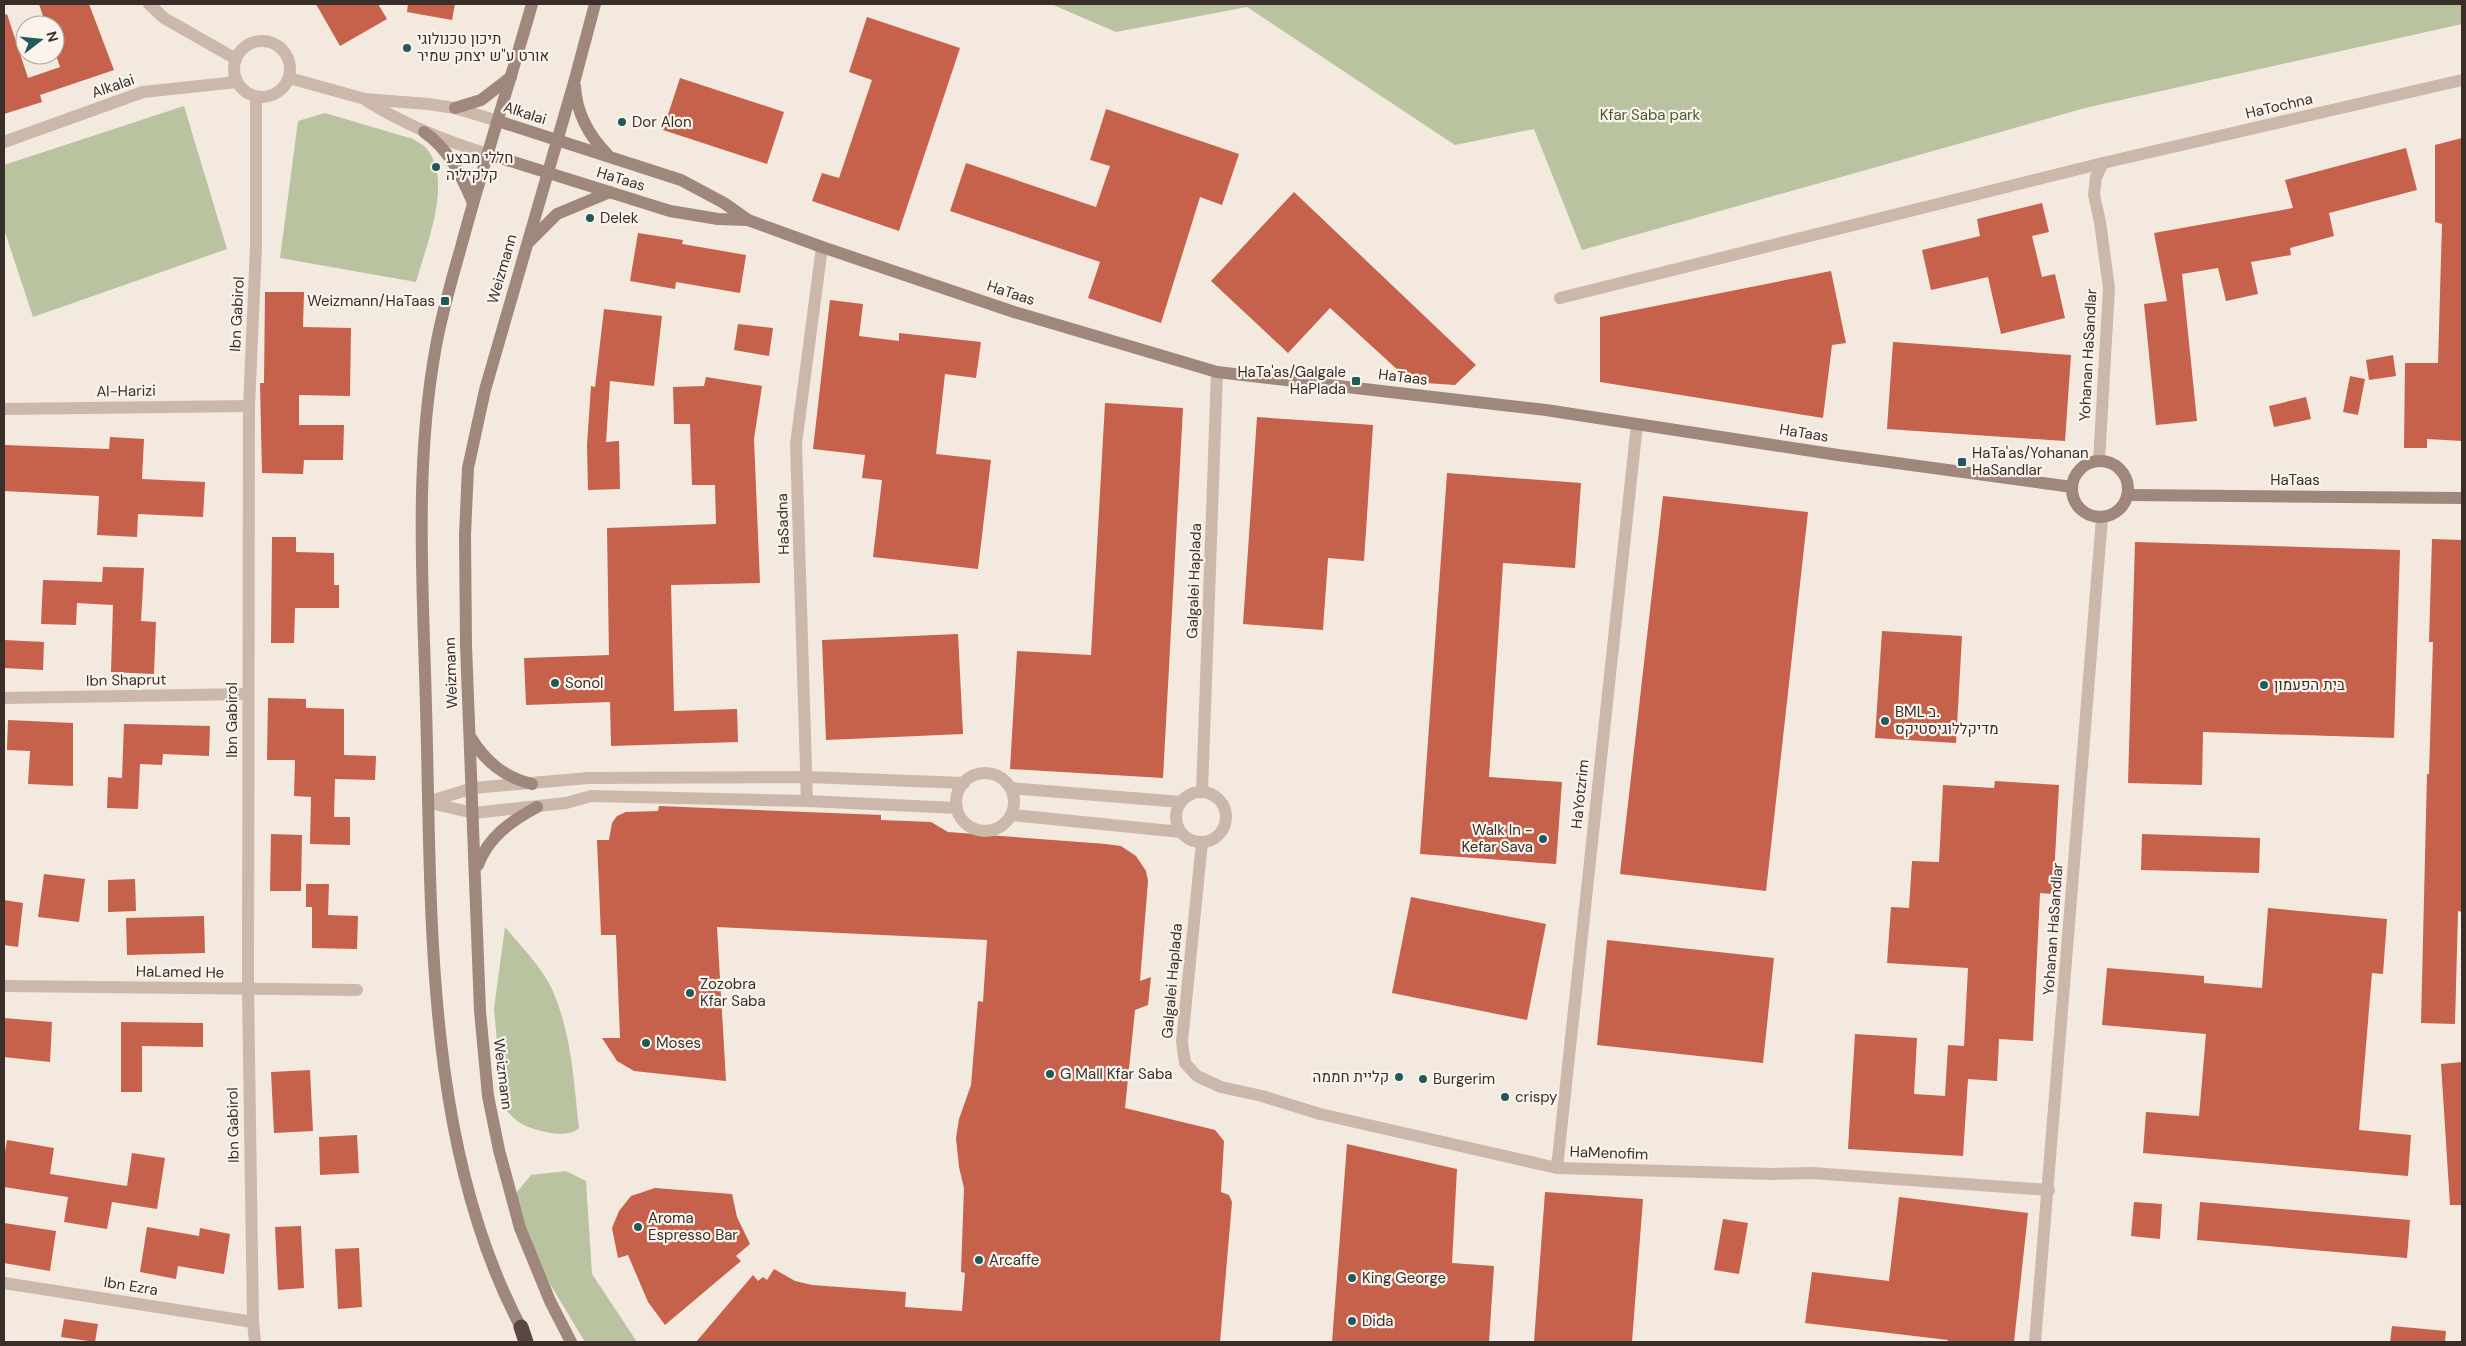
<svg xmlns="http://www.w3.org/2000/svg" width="2466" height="1346" viewBox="0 0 2466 1346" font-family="'DM Sans',Heebo,sans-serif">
<rect width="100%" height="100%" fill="#f3e9df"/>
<g fill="#b9c39f">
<polygon points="1051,4 2462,4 2462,24 2085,108 1582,250 1534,129 1455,145 1247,7 1116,32"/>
<polygon points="184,106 227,249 33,317 4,229 4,165"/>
<path d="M325,113L413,139C417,142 423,144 426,148C454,179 426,246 416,282L280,258L298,121Z"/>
<path d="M505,927C523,949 547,972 556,999C572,1040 574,1085 579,1128C566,1140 535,1131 520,1123C514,1119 508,1112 503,1107L494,1009Z"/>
<polygon points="566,1171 586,1181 592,1274 637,1342 585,1342 535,1259 517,1212 517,1192 531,1175"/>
</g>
<g fill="#c6614b">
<polygon points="39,4 89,4 114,70 40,95 42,102 4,114 4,15 7,14 28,78 60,67 55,52 55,25 46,25"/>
<polygon points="316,4 378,4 387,19 340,46"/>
<polygon points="408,4 455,4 452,20 407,12"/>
<polygon points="867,17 960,48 899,231 812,201 822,173 839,178 872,80 849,72"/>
<polygon points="680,78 784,112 767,164 663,130"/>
<polygon points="1106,109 1239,154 1222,205 1200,197 1161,323 1088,298 1100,262 950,211 966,163 1096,207 1110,166 1090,160"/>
<polygon points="2462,138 2462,441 2427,439 2427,448 2404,448 2405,363 2438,363 2442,224 2435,222 2435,145"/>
<polygon points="2406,148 2417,190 2329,213 2334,236 2290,248 2291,255 2251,262 2258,294 2226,301 2218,268 2182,274 2197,421 2156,425 2144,304 2167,301 2154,233 2293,208 2285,180"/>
<polygon points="1294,192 1476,365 1455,385 1411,382 1330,308 1288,353 1211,281"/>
<polygon points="2042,203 2049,232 2032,236 2042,277 2055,274 2065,318 2001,334 1988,277 1931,290 1922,250 1980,236 1977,219"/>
<polygon points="638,233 683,240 682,244 746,255 740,293 676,282 675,289 630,281"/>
<polygon points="1831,271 1846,343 1832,345 1823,418 1600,382 1600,317"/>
<polygon points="265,292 304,292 303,327 351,328 350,396 299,395 299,425 344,425 343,460 304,460 303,474 262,473 260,383 264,383"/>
<polygon points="830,300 863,304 859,336 899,341 899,333 981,342 976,378 945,374 936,454 991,460 978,569 873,557 882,480 862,478 865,455 813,449"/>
<polygon points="604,309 662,316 654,386 610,381 606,442 619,441 620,489 588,490 587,445 591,386 595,387"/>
<polygon points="738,324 773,328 769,356 734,350"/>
<polygon points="1893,342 2071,355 2065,441 1887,429"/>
<polygon points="2393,355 2396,376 2369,380 2366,360"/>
<polygon points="2350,376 2365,379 2358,415 2343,412"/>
<polygon points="706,377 762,386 754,439 760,583 671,585 674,711 737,709 738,742 611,746 610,702 526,705 524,658 609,655 607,528 716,524 715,485 692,485 690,424 674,424 673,387 704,386"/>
<polygon points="2306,397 2311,419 2274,427 2269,406"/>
<polygon points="1105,403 1183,408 1163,778 1010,769 1017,651 1091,655"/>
<polygon points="1257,417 1373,425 1364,561 1328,558 1323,630 1243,624"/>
<polygon points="110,437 144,439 142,479 205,482 203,517 138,514 137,537 97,535 99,496 4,491 4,445 109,449"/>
<polygon points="1447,473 1581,483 1575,568 1503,563 1489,777 1562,782 1556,864 1420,854"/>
<polygon points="1663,496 1808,512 1766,891 1620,874"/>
<polygon points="272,537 296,537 296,552 334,553 334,585 339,585 339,608 295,608 294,643 271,643"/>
<polygon points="2432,539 2462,540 2462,912 2458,911 2455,1024 2421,1023 2427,774 2429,774 2433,642 2429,642"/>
<polygon points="2135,542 2400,550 2394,738 2203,732 2202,785 2128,783"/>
<polygon points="103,567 144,568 141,621 156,622 154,674 111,672 113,605 77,603 76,625 41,624 43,580 102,582"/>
<polygon points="1882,631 1962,636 1956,743 1875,738"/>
<polygon points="958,634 963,734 826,740 822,640"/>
<polygon points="4,640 44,642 43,670 4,668"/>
<polygon points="268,698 306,699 306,708 344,709 344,755 376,756 375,780 335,779 334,817 350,817 350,845 310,844 311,797 294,796 295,760 267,760"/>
<polygon points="8,720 73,723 73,786 28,784 30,751 7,750"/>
<polygon points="124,724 210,726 209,756 163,754 162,765 140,764 138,809 107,808 108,777 122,778"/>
<polygon points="1995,781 2059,785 2053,894 2040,893 2033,1041 1999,1039 1997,1081 1968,1079 1963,1156 1848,1149 1855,1034 1917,1038 1914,1094 1945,1096 1948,1045 1964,1046 1968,968 1887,963 1891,907 1909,908 1912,861 1939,862 1943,785 1994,788"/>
<polygon points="659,806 881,815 881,820 931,822 948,832 1106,844 1121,846 1136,856 1146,871 1148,881 1140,981 1151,977 1148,1005 1135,1010 1125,1108 1215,1130 1224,1141 1221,1192 1229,1195 1232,1202 1220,1342 696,1342 753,1275 758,1281 763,1277 767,1280 774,1269 795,1281 812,1285 906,1292 905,1307 962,1311 965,1273 961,1272 964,1188 959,1167 956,1138 959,1119 971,1085 978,1001 983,1002 987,940 717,927 726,1081 634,1071 617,1061 602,1038 620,1038 616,935 601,935 597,840 609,840 612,823 617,816 626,812 658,811"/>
<polygon points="271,834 302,835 301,891 270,891"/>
<polygon points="2142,834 2260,838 2259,873 2141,870"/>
<polygon points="44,874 85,879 79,922 38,917"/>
<polygon points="135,879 136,911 108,912 108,880"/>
<polygon points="306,884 329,884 328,915 358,916 357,949 312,948 312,907 306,907"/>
<polygon points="1411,897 1546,924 1527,1020 1392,993"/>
<polygon points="4,900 23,903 18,947 4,945"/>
<polygon points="2268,908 2387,919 2383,974 2372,973 2359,1130 2411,1135 2408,1176 2143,1153 2146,1112 2199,1116 2206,1034 2102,1025 2107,968 2204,976 2204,983 2262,988"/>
<polygon points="204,916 205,953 127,955 126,918"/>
<polygon points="1607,940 1774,958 1763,1063 1597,1045"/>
<polygon points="4,1018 52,1022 50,1062 4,1057"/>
<polygon points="121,1022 203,1023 203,1047 142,1046 142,1092 121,1092"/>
<polygon points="2462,1062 2462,1205 2450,1205 2441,1064"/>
<polygon points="310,1070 313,1131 274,1133 271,1072"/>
<polygon points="357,1135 359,1173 320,1175 319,1137"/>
<polygon points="7,1140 54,1148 50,1174 127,1186 132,1153 165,1158 157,1209 112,1202 107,1229 64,1222 68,1197 4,1187 4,1158"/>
<polygon points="1347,1144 1457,1169 1452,1263 1494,1266 1489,1342 1332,1342"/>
<polygon points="655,1188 732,1194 737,1217 750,1244 736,1256 741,1261 665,1325 648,1302 628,1255 618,1258 612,1228 619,1211 631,1196"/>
<polygon points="1545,1192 1643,1199 1632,1342 1534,1342"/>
<polygon points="1899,1197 2028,1213 2014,1342 1948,1342 1948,1340 1805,1323 1812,1272 1889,1281"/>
<polygon points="2134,1202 2162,1204 2160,1239 2131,1236"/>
<polygon points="2200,1202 2410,1220 2407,1258 2197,1240"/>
<polygon points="1723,1219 1748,1223 1739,1274 1714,1270"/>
<polygon points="4,1223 56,1231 50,1271 4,1263"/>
<polygon points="301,1226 304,1288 278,1290 275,1227"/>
<polygon points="147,1227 199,1236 200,1228 230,1234 224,1274 178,1266 176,1279 140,1272"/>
<polygon points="359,1248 362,1307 338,1309 335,1249"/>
<polygon points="64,1319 98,1324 95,1342 61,1337"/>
<polygon points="2392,1326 2446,1331 2445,1342 2390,1342"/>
</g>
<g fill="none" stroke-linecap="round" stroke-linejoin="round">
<g stroke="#ccb8ab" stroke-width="12">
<polyline points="149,4 164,18 236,59"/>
<circle cx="262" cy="69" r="28"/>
<polyline points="289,78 365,99 428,104 455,108 498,121"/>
<path d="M367,101C405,125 445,141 488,154"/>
<polyline points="4,142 143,92 237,82"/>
<polyline points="1560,298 2103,163 2462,80"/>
<polyline points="4,409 249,406"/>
<polyline points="2099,461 2109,288 2100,222 2094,195 2096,177 2103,163"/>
<polyline points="4,698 248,694"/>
<circle cx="985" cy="802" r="29"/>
<polyline points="1011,788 1181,802"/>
<polyline points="1202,792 1217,372"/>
<circle cx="1201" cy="817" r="25"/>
<polyline points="807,801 796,444 822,247"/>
<polyline points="428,802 473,788 588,778 807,777 964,783"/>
<polyline points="430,803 474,813 566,803 591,796 807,801 957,808"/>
<polyline points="1012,815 1181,832"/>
<polyline points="1202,842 1182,1042 1185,1063 1197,1076 1221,1087 1262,1096 1320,1114 1557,1168 1773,1174 1812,1173 2049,1190"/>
<polyline points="4,986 357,990"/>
<polyline points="1557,1168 1637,424"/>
<polyline points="4,1283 253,1322"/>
<polyline points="255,1342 253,1322 248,989 249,406 256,247 256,97"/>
<polyline points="2035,1342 2102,518"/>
</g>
<g stroke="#9f877c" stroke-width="12">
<path d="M575,86C576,112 589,136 607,154"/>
<polyline points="455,108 481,100 511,77"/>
<polyline points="498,121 681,180 724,203 748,220 822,247 1014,312 1217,372 1546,410 1838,455 2072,487"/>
<path d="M424,132C449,149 461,175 473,203"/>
<polyline points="488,154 670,211 718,219 748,220"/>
<polyline points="530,241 557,214 610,192"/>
<circle cx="2100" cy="489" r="28"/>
<polyline points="2128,495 2462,498"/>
<path d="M471,738C486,762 504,777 532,784"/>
<path d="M478,865C488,837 511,821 537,807"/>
<path d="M525,1335C423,1149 432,914 426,707C423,587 414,465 436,346C442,312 452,279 461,247C483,165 509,85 532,4"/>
<polyline points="571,1342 550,1301 520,1228 499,1150 488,1096 480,1011 466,645 465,535 468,468 485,390 575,79 595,4"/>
</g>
<polyline stroke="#5a4741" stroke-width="15" points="521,1327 526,1342"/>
</g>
<g fill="#1f5b5b" stroke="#faf3ec" stroke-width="2">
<circle cx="407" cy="48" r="5"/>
<circle cx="622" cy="122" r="5"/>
<circle cx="436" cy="167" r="5"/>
<circle cx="590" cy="218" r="5"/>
<rect x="440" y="296" width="10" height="10" rx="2.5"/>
<rect x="1351" y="376" width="10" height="10" rx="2.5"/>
<rect x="1957" y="457" width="10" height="10" rx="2.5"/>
<circle cx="555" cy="683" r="5"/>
<circle cx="2264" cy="685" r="5"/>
<circle cx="1885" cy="721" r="5"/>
<circle cx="1543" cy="839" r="5"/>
<circle cx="690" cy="993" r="5"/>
<circle cx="646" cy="1043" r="5"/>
<circle cx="1050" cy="1074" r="5"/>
<circle cx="1399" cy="1077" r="5"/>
<circle cx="1423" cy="1079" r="5"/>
<circle cx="1505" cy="1097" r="5"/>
<circle cx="638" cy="1227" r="5"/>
<circle cx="979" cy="1260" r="5"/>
<circle cx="1352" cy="1278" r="5"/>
<circle cx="1352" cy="1321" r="5"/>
</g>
<g text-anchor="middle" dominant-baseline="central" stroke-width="4.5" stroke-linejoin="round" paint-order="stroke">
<g font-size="15" fill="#392e2a" stroke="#faf3ec" text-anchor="start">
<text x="417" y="39">תיכון טכנולוגי<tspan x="417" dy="17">אורט ע"ש יצחק שמיר</tspan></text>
<text x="632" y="122">Dor Alon</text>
<text x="446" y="158">חללי מבצע<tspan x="446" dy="17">קלקיליה</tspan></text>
<text x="600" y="218">Delek</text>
<text x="435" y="301" text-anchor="end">Weizmann/HaTaas</text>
<text x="1346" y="372" text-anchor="end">HaTa'as/Galgale<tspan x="1346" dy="17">HaPlada</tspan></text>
<text x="1972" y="453">HaTa'as/Yohanan<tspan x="1972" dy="17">HaSandlar</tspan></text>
<text x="565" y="683">Sonol</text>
<text x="2274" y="685">בית הפעמון</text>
<text x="1895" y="712">BML ב.<tspan x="1895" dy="17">מדיקללוגיסטיקס</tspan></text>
<text x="1533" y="830" text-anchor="end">Walk In -<tspan x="1533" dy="17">Kefar Sava</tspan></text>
<text x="700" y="984">Zozobra<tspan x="700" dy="17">Kfar Saba</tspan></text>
<text x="656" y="1043">Moses</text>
<text x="1060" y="1074">G Mall Kfar Saba</text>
<text x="1389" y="1077" text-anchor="end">קליית חממה</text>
<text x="1433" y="1079">Burgerim</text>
<text x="1515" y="1097">crispy</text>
<text x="648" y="1218">Aroma<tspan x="648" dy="17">Espresso Bar</tspan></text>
<text x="989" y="1260">Arcaffe</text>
<text x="1362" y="1278">King George</text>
<text x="1362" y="1321">Dida</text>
</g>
<g font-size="15" fill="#392e2a" stroke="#faf3ec">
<text transform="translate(113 86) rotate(-19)">Alkalai</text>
<text transform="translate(2279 106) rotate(-13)">HaTochna</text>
<text transform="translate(525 113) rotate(18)">Alkalai</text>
<text transform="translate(621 179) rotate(17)">HaTaas</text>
<text transform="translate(502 269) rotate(-74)">Weizmann</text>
<text transform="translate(1011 293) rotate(18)">HaTaas</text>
<text transform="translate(237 314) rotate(-87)">Ibn Gabirol</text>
<text transform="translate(2088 355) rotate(-87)">Yohanan HaSandlar</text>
<text transform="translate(1403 377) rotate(7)">HaTaas</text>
<text transform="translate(126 391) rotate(-1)">Al-Harizi</text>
<text transform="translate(1804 433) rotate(9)">HaTaas</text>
<text x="2295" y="480">HaTaas</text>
<text transform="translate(783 524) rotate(-92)">HaSadna</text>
<text transform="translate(1194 581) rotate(-88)">Galgalei Haplada</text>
<text transform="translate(451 673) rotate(-92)">Weizmann</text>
<text transform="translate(126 680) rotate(-1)">Ibn Shaprut</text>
<text transform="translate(232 720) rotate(-90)">Ibn Gabirol</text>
<text transform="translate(1580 794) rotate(-84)">HaYotzrim</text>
<text transform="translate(2053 929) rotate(-86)">Yohanan HaSandlar</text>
<text transform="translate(180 972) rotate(1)">HaLamed He</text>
<text transform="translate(1172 981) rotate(-85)">Galgalei Haplada</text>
<text transform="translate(503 1074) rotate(83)">Weizmann</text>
<text transform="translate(233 1125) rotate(-91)">Ibn Gabirol</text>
<text transform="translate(1609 1153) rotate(2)">HaMenofim</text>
<text transform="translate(131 1286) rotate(9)">Ibn Ezra</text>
</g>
<g font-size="15" fill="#4b582e" stroke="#faf3ec">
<text x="1650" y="115">Kfar Saba park</text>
</g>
</g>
<rect width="2466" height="1346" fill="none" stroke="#392e2a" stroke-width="10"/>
<g transform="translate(40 40) rotate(74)"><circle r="24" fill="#faf3ec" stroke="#ada49e"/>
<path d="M0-4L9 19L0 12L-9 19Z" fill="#1f5b5b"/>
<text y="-8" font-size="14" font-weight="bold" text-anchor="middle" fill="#392e2a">N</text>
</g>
</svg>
